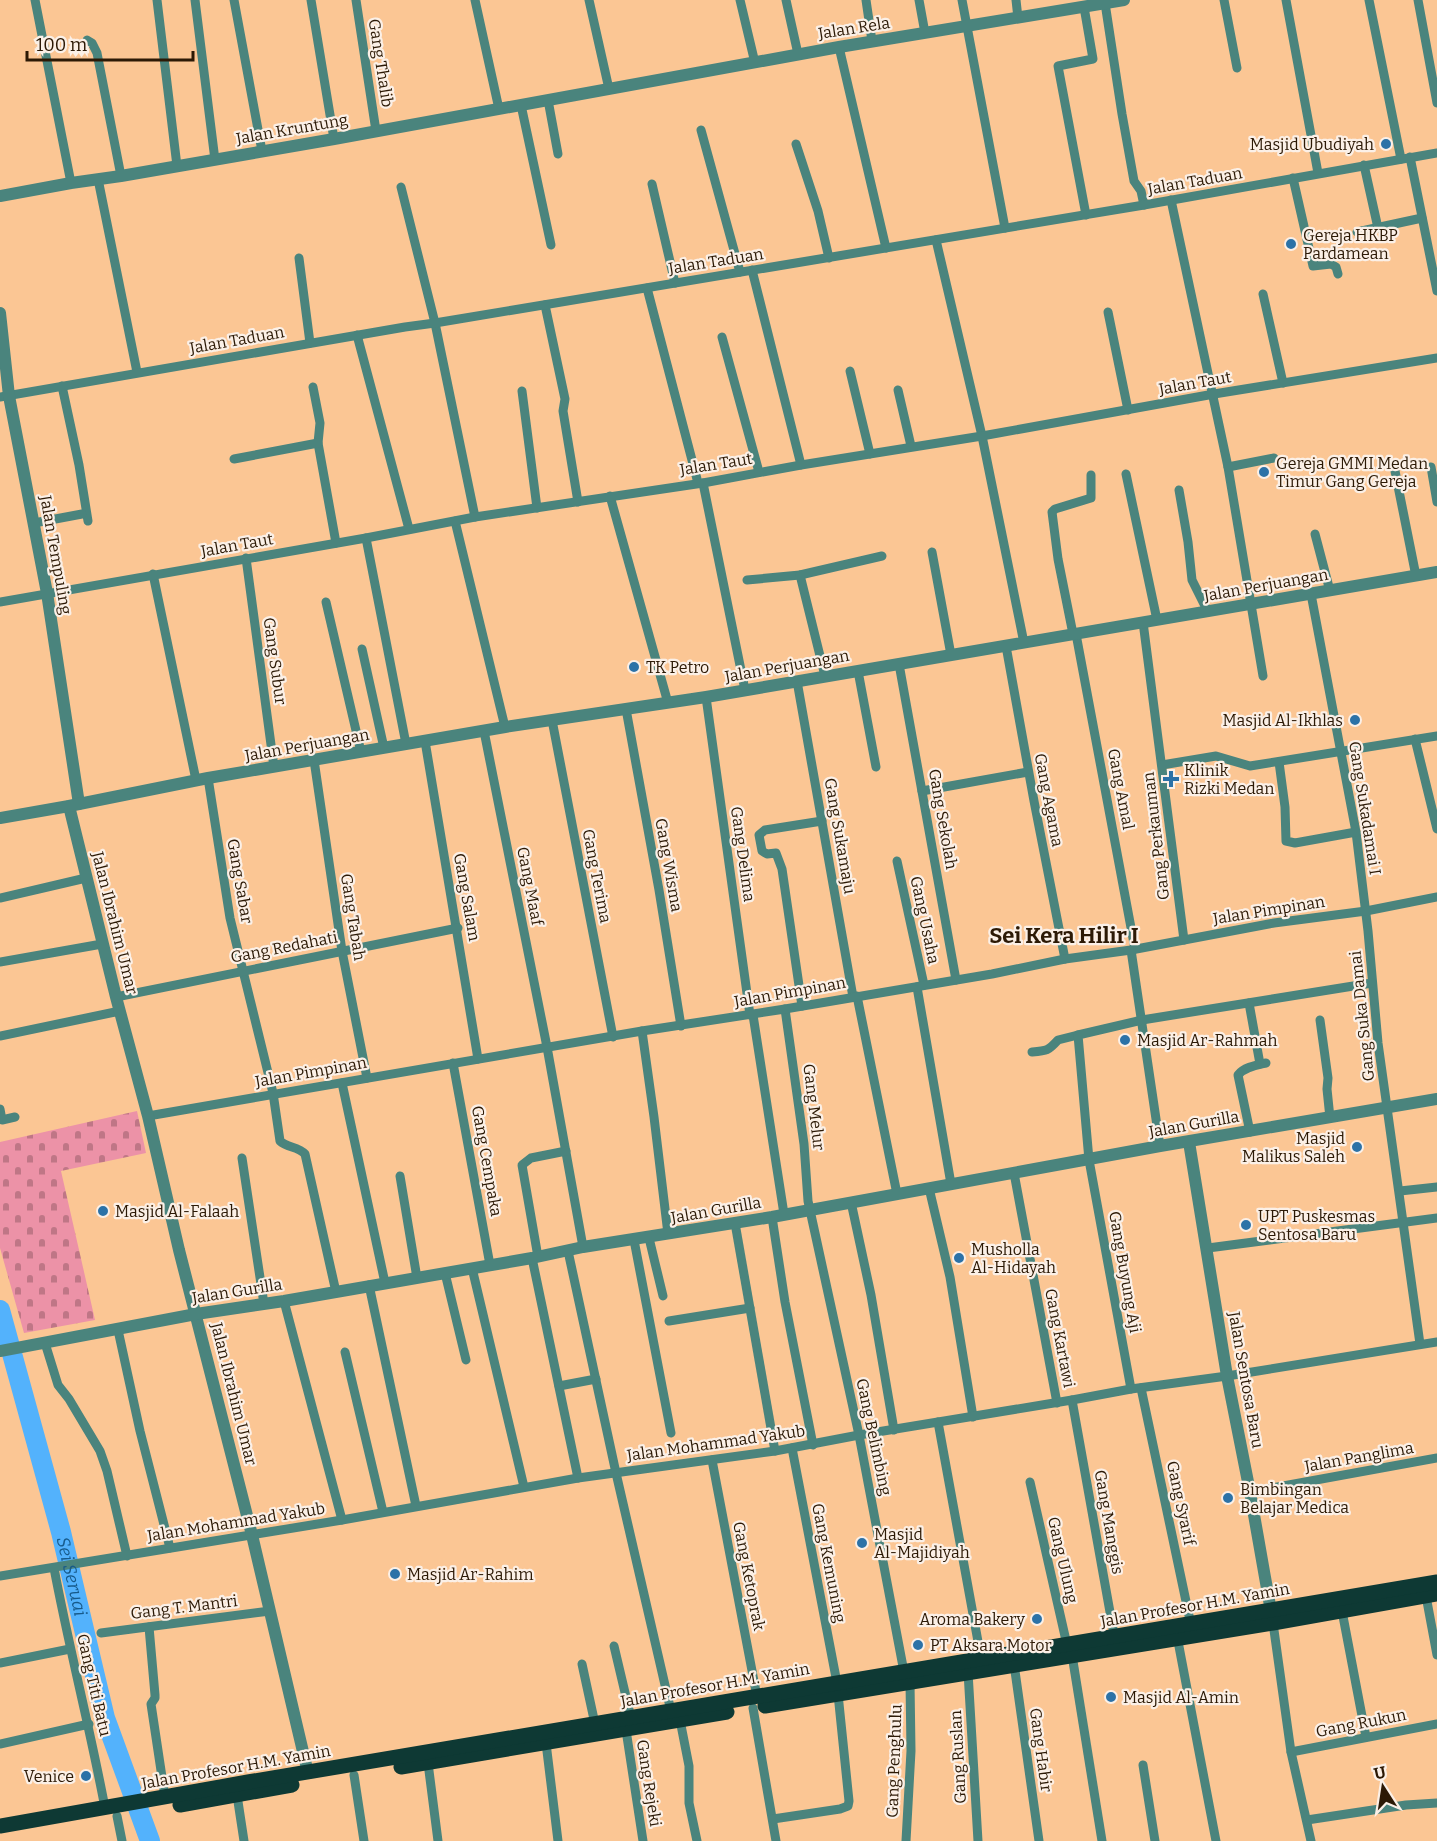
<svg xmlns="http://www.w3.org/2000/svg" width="1437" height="1841" viewBox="0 0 1437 1841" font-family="Bitter,serif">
<defs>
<pattern id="cemetery-stones" width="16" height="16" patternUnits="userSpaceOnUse" patternTransform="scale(1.5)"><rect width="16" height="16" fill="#ec92a7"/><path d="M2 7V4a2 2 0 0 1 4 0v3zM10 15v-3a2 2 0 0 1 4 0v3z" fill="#bf7686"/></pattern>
</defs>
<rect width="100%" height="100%" fill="#fbc694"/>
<polygon fill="url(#cemetery-stones)" points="137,1111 146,1153 61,1171 95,1320 24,1333 0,1248 0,1142"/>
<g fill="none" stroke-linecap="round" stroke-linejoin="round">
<path stroke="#53b2fc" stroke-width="20" id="s1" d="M0,1310L61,1532L105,1718L150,1841"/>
<g stroke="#4a847d" stroke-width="9">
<polyline points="35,0 71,183"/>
<polyline points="157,0 177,166"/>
<polyline points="195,0 215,160"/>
<polyline points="234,0 262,151"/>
<polyline points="311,0 334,139"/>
<polyline points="356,0 376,131"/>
<polyline points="475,0 499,109"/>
<polyline points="589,0 609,89"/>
<polyline points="740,0 755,63"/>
<polyline points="786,0 798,54"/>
<polyline points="866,0 872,41"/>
<polyline points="919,0 925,33"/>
<polyline points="962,0 1005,228"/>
<polyline points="1016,0 1018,18"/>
<polyline points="1224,0 1237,68"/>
<polyline points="1286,0 1318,173"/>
<polyline points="1369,0 1401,159"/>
<polyline points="1418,0 1437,103"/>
<polyline points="1105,3 1122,114 1134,181 1141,191 1144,205"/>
<polyline points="1084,7 1093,59 1058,66 1086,215"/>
<polyline points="87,40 92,43 97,53 121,176"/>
<polyline points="839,47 886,248"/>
<polyline points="548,100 558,154"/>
<polyline points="521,105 551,245"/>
<polyline points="701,130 740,272"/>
<polyline points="796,144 818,211 829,258"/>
<polyline points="1410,157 1437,291"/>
<polyline points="1364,165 1378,228"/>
<polyline points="1293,178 1313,266 1331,264 1336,267 1338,274"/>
<polyline points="98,179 137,372"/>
<polyline points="652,184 675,283"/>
<polyline points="401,187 435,323 475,517"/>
<polyline points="1171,200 1228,467 1263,676"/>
<polyline points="1357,232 1422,218"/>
<polyline points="936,240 982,436 1024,643"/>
<polyline points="299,258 310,343"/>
<polyline points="752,270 801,465"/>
<polyline points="647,288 698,483"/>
<polyline points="1263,294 1283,383"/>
<polyline points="545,305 565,399 563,411 578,502"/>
<polyline points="1108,312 1128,410"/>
<polyline points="357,335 409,529"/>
<polyline points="722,337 759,472"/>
<polyline points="850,371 870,454"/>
<polyline points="62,386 79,465 88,521"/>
<polyline points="313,387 320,423 318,443 336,543"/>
<polyline points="898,390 911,446"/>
<polyline points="522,391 537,508"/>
<polyline points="0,397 405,327 435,323 1144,205 1437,153"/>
<polyline points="234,459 318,443"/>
<polyline points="1394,466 1416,576"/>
<polyline points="1228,467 1274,458"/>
<polyline points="1431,467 1437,502"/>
<polyline points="1126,474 1157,620"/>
<polyline points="703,483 745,690"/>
<polyline points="1179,490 1188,542 1192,580 1208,612"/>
<polyline points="610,496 668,703"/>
<polyline points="455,521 505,727"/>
<polyline points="34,523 82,514"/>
<polyline points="1315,534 1330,591"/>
<polyline points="366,538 406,744"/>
<polyline points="932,552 951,655"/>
<polyline points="246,558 274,767"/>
<polyline points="153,574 196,780"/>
<polyline points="747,580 800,575"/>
<polyline points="1311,594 1356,832 1368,931 1378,1043 1420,1344"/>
<polyline points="0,602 366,538 475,517 703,483 801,465 982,436 1214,394 1437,358"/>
<polyline points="326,602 361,752"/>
<polyline points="1143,622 1184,940"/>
<polyline points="1073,634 1058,559 1052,512 1055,509 1091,498 1091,475"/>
<polyline points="1076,634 1135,949"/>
<polyline points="1006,646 1034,801 1065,959"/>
<polyline points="362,649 384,748"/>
<polyline points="899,664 956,980"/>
<polyline points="858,671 876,767"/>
<polyline points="825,676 800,575 882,556"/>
<polyline points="797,681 853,997"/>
<polyline points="706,697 750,1015"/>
<polyline points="626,709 659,890 681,1026"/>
<polyline points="552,720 613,1037"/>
<polyline points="484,731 547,1047 583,1247"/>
<polyline points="1415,739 1437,829"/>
<polyline points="425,741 478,1059"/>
<polyline points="314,760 342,951 367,1078"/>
<polyline points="1279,762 1285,807 1286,841 1295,843 1356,832"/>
<polyline points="1162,765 1216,756 1250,766 1437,736"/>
<path d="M208,778L230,918L273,1093L280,1141C287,1148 298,1146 305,1154L336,1292"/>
<polyline points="922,791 1028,772"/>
<polyline points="897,861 924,985"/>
<polyline points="0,898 86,878"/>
<polyline points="1131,950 1160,1146"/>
<polyline points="0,962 102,944"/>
<polyline points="917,987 951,1184"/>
<polyline points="857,996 897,1194"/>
<polyline points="116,997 458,928"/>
<polyline points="1249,1003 1260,1064"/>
<polyline points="802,1006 782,869 776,853 767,854 762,851 759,835 765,830 822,821"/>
<polyline points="785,1009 804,1144 808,1201 859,1435 904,1672"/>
<polyline points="753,1015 784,1214"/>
<polyline points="1320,1020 1328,1078 1327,1089 1330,1118"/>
<polyline points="642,1031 654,1117 668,1234"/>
<polyline points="0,1036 120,1011"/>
<path d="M1032,1052C1047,1051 1048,1051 1058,1040L1078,1035"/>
<polyline points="453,1063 490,1265"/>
<polyline points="342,1083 385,1283"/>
<polyline points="0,1109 2,1120 15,1117"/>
<polyline points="148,1116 642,1031 785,1009 992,974 1065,959 1131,950 1274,923 1366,911 1437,897"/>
<path d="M1250,1132L1238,1075C1244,1067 1257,1065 1266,1063"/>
<polyline points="242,1158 264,1304"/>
<polyline points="1014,1173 1057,1403"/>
<polyline points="400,1176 417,1278"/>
<polyline points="929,1188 950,1277 973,1417"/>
<polyline points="1400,1191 1437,1187"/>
<polyline points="851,1202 871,1295 894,1430"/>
<polyline points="772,1217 785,1302 813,1445"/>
<polyline points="735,1223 775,1451"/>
<polyline points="649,1238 663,1296"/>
<polyline points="634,1240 671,1433"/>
<polyline points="1208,1248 1437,1218"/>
<polyline points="568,1251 616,1473 671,1711"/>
<polyline points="538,1257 522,1165 531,1158 566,1151"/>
<polyline points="532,1258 578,1478"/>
<polyline points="472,1268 524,1487"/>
<polyline points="445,1273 466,1360"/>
<polyline points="369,1285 416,1506"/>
<polyline points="284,1301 342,1520"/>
<polyline points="669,1321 750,1308"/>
<polyline points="118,1330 140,1431 170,1548"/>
<polyline points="45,1343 58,1385 69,1399 100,1451 107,1471 127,1556"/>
<polyline points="345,1352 383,1512"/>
<polyline points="559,1386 596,1379"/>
<polyline points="1141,1388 1191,1625"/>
<polyline points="1131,1389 1089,1160 1078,1035 1142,1020 1372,983"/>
<polyline points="1072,1400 1115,1640"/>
<polyline points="938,1422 981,1658"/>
<polyline points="792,1448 837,1683"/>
<polyline points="712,1460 757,1697"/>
<polyline points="1030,1482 1067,1645"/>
<polyline points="1250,1492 1437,1458"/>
<path d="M54,1568C69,1648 90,1728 105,1808"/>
<polyline points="0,1576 342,1520 578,1478 775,1451 859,1435 1072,1400 1131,1389 1227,1376 1437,1342"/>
<polyline points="1426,1596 1437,1655"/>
<polyline points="1342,1611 1366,1737"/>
<polyline points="1273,1623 1291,1752 1311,1841"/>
<polyline points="149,1627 155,1695 155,1698 151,1704 165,1797"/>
<polyline points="101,1633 270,1611"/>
<polyline points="1177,1636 1216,1841"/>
<polyline points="614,1646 631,1718"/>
<polyline points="1072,1655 1102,1841"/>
<polyline points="0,1663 70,1649"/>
<polyline points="582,1664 595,1724"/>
<polyline points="1014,1664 1039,1841"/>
<polyline points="968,1672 978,1841"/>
<polyline points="753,1708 776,1841"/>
<polyline points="680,1720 689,1766 689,1803 697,1841"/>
<polyline points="626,1730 643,1841"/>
<polyline points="546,1743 558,1841"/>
<polyline points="0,1744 89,1724"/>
<polyline points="1291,1752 1437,1724"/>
<polyline points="428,1763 438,1841"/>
<polyline points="1143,1765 1155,1841"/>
<polyline points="354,1775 364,1841"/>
<polyline points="237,1795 244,1841"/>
<polyline points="117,1816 122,1841"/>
<polyline points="773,1819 840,1809 848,1806 849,1801 838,1694"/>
<polyline points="1307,1820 1406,1805 1437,1803"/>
<polyline points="906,1841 911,1751 910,1682"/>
</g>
<g stroke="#4a847d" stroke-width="12">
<polyline points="0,196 71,183 121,176 334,139 839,47 1124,0"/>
<polyline points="0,313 9,396 47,593 79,804"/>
<polyline points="69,806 116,997 148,1116 179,1250 252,1535 308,1773"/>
<polyline points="0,818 69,806 208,778 505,727 706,697 1437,572"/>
<polyline points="1189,1142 1227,1376 1250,1492 1272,1617"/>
<polyline points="0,1351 196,1314 284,1301 532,1258 583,1247 772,1217 1160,1146 1437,1099"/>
</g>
<g stroke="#0e3934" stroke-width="15">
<polyline points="765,1706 1273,1623 1437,1594"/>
<polyline points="401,1767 727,1712"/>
<polyline points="180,1805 292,1785"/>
<polyline points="0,1826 248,1782 1437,1582"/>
</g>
</g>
<g fill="#2c72a7" stroke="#fbf0e7" stroke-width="2">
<circle cx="1386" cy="144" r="6"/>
<circle cx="1291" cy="244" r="6"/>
<circle cx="1264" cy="472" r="6"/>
<circle cx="634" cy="667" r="6"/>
<circle cx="1355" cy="720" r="6"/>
<path d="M1168 770h6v6h6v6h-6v6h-6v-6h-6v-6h6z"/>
<circle cx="1125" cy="1040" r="6"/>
<circle cx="1357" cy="1147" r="6"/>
<circle cx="103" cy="1211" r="6"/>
<circle cx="1246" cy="1225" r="6"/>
<circle cx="959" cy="1258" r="6"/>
<circle cx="1228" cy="1498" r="6"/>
<circle cx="862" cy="1543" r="6"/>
<circle cx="395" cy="1574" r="6"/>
<circle cx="1037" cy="1619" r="6"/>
<circle cx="918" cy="1645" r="6"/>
<circle cx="1111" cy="1697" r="6"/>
<circle cx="86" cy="1776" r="6"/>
</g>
<g text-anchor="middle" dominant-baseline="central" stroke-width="4.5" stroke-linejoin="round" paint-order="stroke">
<g font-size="16" fill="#2c1905" stroke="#fbf0e7">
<text transform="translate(854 28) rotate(-9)">Jalan Rela</text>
<text transform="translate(381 63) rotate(81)">Gang Thalib</text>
<text transform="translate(292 129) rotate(-10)">Jalan Kruntung</text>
<text transform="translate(1195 181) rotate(-10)">Jalan Taduan</text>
<text transform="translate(716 261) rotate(-9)">Jalan Taduan</text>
<text transform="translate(237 340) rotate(-10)">Jalan Taduan</text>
<text transform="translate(1195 383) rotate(-10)">Jalan Taut</text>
<text transform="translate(716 464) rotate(-9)">Jalan Taut</text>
<text transform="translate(237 545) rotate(-10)">Jalan Taut</text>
<text transform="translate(56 555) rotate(80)">Jalan Tempuling</text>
<text transform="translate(1266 585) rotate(-10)">Jalan Perjuangan</text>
<text transform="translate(275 661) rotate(82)">Gang Subur</text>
<text transform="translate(787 666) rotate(-10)">Jalan Perjuangan</text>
<text transform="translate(307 745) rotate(-10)">Jalan Perjuangan</text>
<text transform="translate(1121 789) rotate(79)">Gang Amal</text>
<text transform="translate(1049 800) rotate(79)">Gang Agama</text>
<text transform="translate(1365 808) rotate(81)">Gang Sukadamai I</text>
<text transform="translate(943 819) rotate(80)">Gang Sekolah</text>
<text transform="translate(840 836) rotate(80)">Gang Sukamaju</text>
<text transform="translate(1156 836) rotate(-97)">Gang Perkauman</text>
<text transform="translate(743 854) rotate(82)">Gang Delima</text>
<text transform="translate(669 865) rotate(80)">Gang Wisma</text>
<text transform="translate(597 876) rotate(79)">Gang Terima</text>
<text transform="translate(240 881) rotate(80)">Gang Sabar</text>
<text transform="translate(530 886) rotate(79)">Gang Maaf</text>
<text transform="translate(467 897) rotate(80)">Gang Salam</text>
<text transform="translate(1269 910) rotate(-9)">Jalan Pimpinan</text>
<text transform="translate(353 917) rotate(81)">Gang Tabah</text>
<text transform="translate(925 920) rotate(78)">Gang Usaha</text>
<text transform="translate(115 923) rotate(76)">Jalan Ibrahim Umar</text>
<text transform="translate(284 947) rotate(-11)">Gang Redahati</text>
<text transform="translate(790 992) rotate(-10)">Jalan Pimpinan</text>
<text transform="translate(1362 1016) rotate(-96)">Gang Suka Damai</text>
<text transform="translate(311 1072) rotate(-10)">Jalan Pimpinan</text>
<text transform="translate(814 1107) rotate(83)">Gang Melur</text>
<text transform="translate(1194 1124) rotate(-10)">Jalan Gurilla</text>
<text transform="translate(487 1161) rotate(80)">Gang Cempaka</text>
<text transform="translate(716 1210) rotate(-10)">Jalan Gurilla</text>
<text transform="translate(1125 1272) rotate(80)">Gang Buyung Aji</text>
<text transform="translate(237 1291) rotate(-9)">Jalan Gurilla</text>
<text transform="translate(1060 1338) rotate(79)">Gang Kartawi</text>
<text transform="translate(1246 1380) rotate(80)">Jalan Sentosa Baru</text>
<text transform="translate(234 1394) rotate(76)">Jalan Ibrahim Umar</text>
<text transform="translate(874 1437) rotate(78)">Gang Belimbing</text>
<text transform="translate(716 1443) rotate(-8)">Jalan Mohammad Yakub</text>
<text transform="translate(1359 1457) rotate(-10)">Jalan Panglima</text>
<text transform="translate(1181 1503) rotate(78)">Gang Syarif</text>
<text transform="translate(236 1522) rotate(-9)">Jalan Mohammad Yakub</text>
<text transform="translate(1109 1522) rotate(80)">Gang Manggis</text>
<text transform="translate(1063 1560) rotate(77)">Gang Ulung</text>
<text transform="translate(829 1563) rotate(79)">Gang Kemuning</text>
<text transform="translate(749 1576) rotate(79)">Gang Ketoprak</text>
<text transform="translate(1195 1605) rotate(-10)">Jalan Profesor H.M. Yamin</text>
<text transform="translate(184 1607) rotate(-7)">Gang T. Mantri</text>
<text transform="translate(94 1685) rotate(77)">Gang Titi Batu</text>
<text transform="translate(715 1685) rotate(-10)">Jalan Profesor H.M. Yamin</text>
<text transform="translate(1361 1723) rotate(-11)">Gang Rukun</text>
<text transform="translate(1041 1750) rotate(82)">Gang Habir</text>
<text transform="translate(958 1757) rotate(-93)">Gang Ruslan</text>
<text transform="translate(894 1761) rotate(-88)">Gang Penghulu</text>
<text transform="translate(236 1767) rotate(-10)">Jalan Profesor H.M. Yamin</text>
<text transform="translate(649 1783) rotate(81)">Gang Rejeki</text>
</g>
<g font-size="16" fill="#2c1905" stroke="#fbf0e7" text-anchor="start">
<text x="1374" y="144" text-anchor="end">Masjid Ubudiyah</text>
<text x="1303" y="235">Gereja HKBP<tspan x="1303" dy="18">Pardamean</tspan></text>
<text x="1276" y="463">Gereja GMMI Medan<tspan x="1276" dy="18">Timur Gang Gereja</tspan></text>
<text x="646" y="667">TK Petro</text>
<text x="1343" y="720" text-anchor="end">Masjid Al-Ikhlas</text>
<text x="1184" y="770">Klinik<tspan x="1184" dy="18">Rizki Medan</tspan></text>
<text x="1137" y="1040">Masjid Ar-Rahmah</text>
<text x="1345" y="1138" text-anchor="end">Masjid<tspan x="1345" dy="18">Malikus Saleh</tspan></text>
<text x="115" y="1211">Masjid Al-Falaah</text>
<text x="1258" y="1216">UPT Puskesmas<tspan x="1258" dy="18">Sentosa Baru</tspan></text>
<text x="971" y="1249">Musholla<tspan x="971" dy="18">Al-Hidayah</tspan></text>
<text x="1240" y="1489">Bimbingan<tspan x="1240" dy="18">Belajar Medica</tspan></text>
<text x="874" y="1534">Masjid<tspan x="874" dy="18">Al-Majidiyah</tspan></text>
<text x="407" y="1574">Masjid Ar-Rahim</text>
<text x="1025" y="1619" text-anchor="end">Aroma Bakery</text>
<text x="930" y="1645">PT Aksara Motor</text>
<text x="1123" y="1697">Masjid Al-Amin</text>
<text x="74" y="1776" text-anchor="end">Venice</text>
</g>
<g font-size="18" font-style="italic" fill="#175a8a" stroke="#fbf0e7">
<text stroke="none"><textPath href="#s1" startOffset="276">Sei Seruai</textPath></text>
</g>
<g font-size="22" font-weight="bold" fill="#2c1905" stroke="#fbf0e7">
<text x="1064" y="935">Sei Kera Hilir I</text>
</g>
</g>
<g transform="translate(1383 1787) rotate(348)" stroke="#fbf0e7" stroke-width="4.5" paint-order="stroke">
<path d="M0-4.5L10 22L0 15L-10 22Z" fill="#2c1905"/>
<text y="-9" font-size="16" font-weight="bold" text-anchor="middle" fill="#2c1905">U</text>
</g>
<path d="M27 51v9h166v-9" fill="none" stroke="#2c1905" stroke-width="3"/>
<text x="36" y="51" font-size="18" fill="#2c1905" stroke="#fbf0e7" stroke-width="4.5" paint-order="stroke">100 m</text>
</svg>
